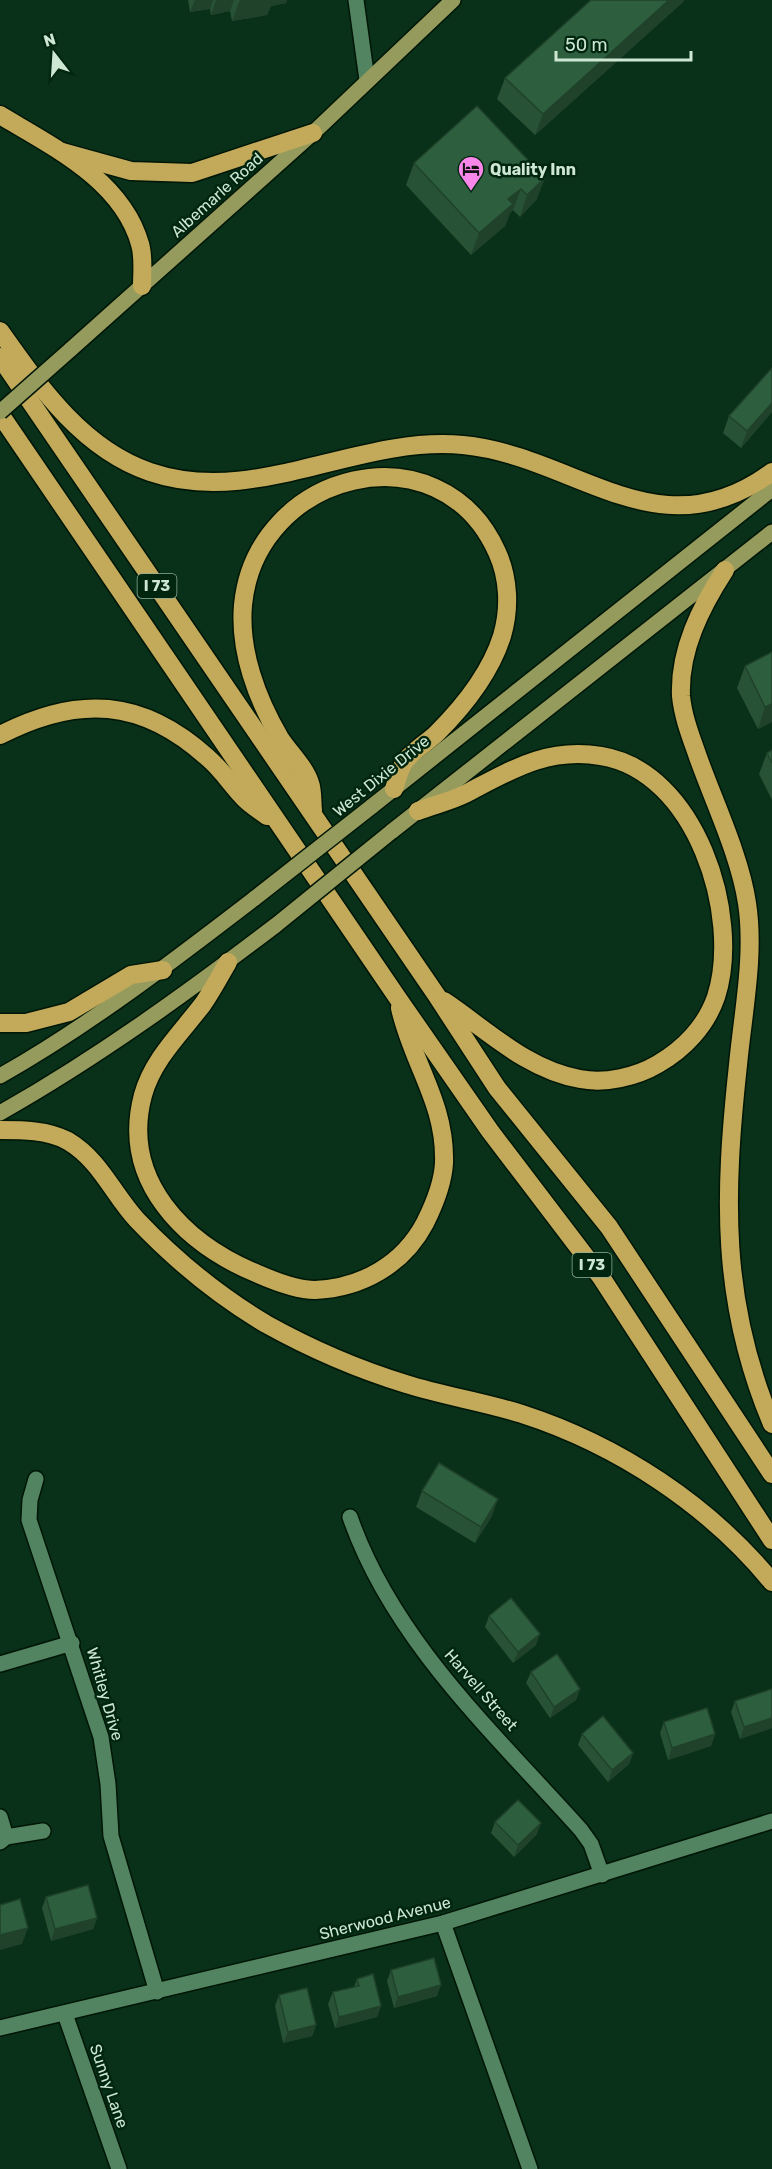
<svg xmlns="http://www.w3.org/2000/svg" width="772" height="2169" font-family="Rubik,sans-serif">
<rect width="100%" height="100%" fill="#093018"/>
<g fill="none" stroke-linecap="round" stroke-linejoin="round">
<!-- minor casing -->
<g stroke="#001606" stroke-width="18">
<g id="minor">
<path d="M356,0l11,80"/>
<path d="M36,1479l-6,21 -1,20 72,217 7,47 3,52 46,156"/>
<path d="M350,1517c43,124 146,218 231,313l10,14 11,31"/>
<path d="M0,1664l72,-21"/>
<path d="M0,1817l6,20"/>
<path d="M0,1842l6,-5 37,-6"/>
<path d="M443,1923l87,246"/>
<path d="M65,2014l54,155"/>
<path d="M0,2028l443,-105 329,-102"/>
</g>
</g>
<!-- major casing -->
<g stroke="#001606" stroke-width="18">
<g id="major">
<path d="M70,350l243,-217 140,-133"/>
<path d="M371,807l401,-318"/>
<path d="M391,832l381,-300"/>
<path d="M0,1076c90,-51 173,-115 255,-178"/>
<path d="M0,1113c97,-55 187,-120 276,-188"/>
</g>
</g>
<!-- highway casing -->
<g stroke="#001606" stroke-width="21">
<g id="highway">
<path d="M0,115c53,32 122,65 140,129 4,13 2,29 2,42"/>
<path d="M62,152l69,19 61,2 121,-40"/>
<path d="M0,331c39,55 82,118 150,141 105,36 206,-37 313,-27 114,11 195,111 309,27"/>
<path d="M0,357l437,639 60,92 112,139 163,247"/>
<path d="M0,414l399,586 91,131 111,146 171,263"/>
<path d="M725,570c-24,37 -46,80 -44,126 2,21 10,41 17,61 16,45 42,99 49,146 8,52 -4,109 -9,162 -14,129 -18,236 34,359"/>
<path d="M0,735c78,-40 142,-37 208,23 13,11 22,25 34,38 7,8 17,14 25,20"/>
<path d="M313,810c-1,-8 0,-19 -3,-27 -5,-16 -21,-31 -30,-45 -23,-39 -41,-87 -37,-133 13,-134 197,-180 254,-53 12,26 13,57 5,84 -12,38 -38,70 -65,97 -9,9 -23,17 -31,27 -6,7 -9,20 -12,29"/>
<path d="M418,811c16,-6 33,-10 47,-17 46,-24 82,-47 136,-38 95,15 141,160 115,241 -10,29 -32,52 -58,67 -22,13 -53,20 -78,15 -53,-9 -94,-50 -136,-78"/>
<path d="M228,962c-8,14 -16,29 -25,42 -22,29 -50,55 -60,91 -23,86 42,149 115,179 16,7 40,16 57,16 46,-2 88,-25 110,-67 9,-18 18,-39 19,-60 2,-60 -32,-100 -44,-155"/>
<path d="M0,1023h26l43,-11 62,-37 32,-5"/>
<path d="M0,1130c22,0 48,0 68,11 32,19 45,53 69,79 38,40 82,76 129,104 45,25 91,45 140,60 38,12 78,18 116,30 96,31 187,91 250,168"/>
</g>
</g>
<!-- minor -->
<use href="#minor" stroke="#528461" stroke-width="15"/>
<!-- major -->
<use href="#major" stroke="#959b5d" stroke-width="15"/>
<!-- highway -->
<use href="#highway" stroke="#c2aa5a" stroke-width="18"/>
<!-- major-bridge casing -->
<g stroke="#001606" stroke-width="18" stroke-linecap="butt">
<g id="major-bridge">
<path d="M0,412l70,-62"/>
<path d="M255,898l116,-91"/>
<path d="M276,925l115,-93"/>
</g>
</g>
<!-- major-bridge -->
<use href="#major-bridge" stroke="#959b5d" stroke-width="15"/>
</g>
<!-- wall -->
<g fill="#275235">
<path d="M188,0h99l-1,3 -15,3 -4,9 -35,6 -2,-10 -19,4 -1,-6 -20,3z"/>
<path d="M591,0h93l-1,2 -148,133 -38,-36 8,-21z"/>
<path d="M477,106l60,93 -17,18 -7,-7 -3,3 -5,13 -34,29 -65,-70 8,-22z"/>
<path d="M772,368v44l-31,36 -18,-15 6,-17z"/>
<path d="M772,652v70l-14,7 -21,-41 8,-22z"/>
<path d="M772,750v50l-13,-26 8,-21z"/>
<path d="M422,1491l70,25 -17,27 -59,-36z"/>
<path d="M489,1616l47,29 -23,18 -28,-36z"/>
<path d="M531,1672l49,17 -4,11 -26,18 -24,-35z"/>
<path d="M772,1689v39l-32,11 -9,-27 4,-11z"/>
<path d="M664,1722l51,12 -4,12 -43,14 -8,-27z"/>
<path d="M582,1734l51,19 -4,11 -21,18 -30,-37z"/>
<path d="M495,1822l42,12 -23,23 -23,-24z"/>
<path d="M46,1897l51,21 -4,11 -42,12 -9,-33z"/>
<path d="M391,1970l46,26 -43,12 -7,-27z"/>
<path d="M357,1979l24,27 -4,11 -42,11 -7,-24 5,-12 21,-5z"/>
<path d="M279,1995l37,30 -4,11 -29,7 -8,-37z"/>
</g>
<!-- shaded-wall -->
<g fill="#20422b">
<path d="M195,0h18l-3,9 -20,3z"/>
<path d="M216,0h18l-4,11 -19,4z"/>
<path d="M240,0h47l-1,3 -15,3 -4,9 -35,6z"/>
<path d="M669,0h15l-1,2 -148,133 8,-21z"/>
<path d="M545,178l-8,21 -17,18 7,-22z"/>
<path d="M521,189l-8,21 -3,3 -5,13 -34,29 8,-22 29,-34z"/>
<path d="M772,403v9l-31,36 6,-17z"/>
<path d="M772,704v18l-14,7 7,-22z"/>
<path d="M498,1499l-6,17 -17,27 6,-16z"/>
<path d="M540,1634l-4,11 -23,18 5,-11z"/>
<path d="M580,1689l-4,11 -26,18 4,-11z"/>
<path d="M772,1718v10l-32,11 4,-12z"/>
<path d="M715,1734l-4,12 -43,14 4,-12z"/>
<path d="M633,1753l-4,11 -21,18 4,-12z"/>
<path d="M541,1823l-4,11 -23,23 4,-12z"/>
<path d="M97,1918l-4,11 -42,12 4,-12z"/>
<path d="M28,1928l-6,16 -22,6v-15z"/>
<path d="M441,1985l-4,11 -43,12 4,-11z"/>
<path d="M381,2006l-4,11 -42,11 4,-11z"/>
<path d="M316,2025l-4,11 -29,7 5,-11z"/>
</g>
<!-- building -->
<g fill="#2d5f3e" stroke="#20422b" stroke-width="1.5">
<path d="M591,0h78l-126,114 -38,-36z"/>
<path d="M477,106l68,72 -18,17 -6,-6 -13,10 5,5 -34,29 -65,-70z"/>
<path d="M772,368v35l-25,28 -18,-15z"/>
<path d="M772,652v52l-7,3 -20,-41z"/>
<path d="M772,750v13l-5,-10z"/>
<path d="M439,1463l59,36 -17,28 -59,-36z"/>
<path d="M511,1598l29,36 -22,18 -29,-36z"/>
<path d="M557,1654l23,35 -26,18 -23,-35z"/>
<path d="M772,1689v29l-28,9 -9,-26z"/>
<path d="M707,1708l8,26 -43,14 -8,-26z"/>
<path d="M603,1716l30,37 -21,17 -30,-36z"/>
<path d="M518,1800l23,23 -23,22 -23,-23z"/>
<path d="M88,1885l9,33 -42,11 -9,-32z"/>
<path d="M20,1899l8,29 -28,7v-30z"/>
<path d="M434,1958l7,27 -43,12 -7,-27z"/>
<path d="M373,1974l8,32 -42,11 -6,-25 26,-6 -2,-7z"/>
<path d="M307,1988l9,37 -28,7 -9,-37z"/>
</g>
<!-- icons -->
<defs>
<g id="hotel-pin" transform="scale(1.35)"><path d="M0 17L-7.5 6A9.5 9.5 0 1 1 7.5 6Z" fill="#f987e9" stroke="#00260f"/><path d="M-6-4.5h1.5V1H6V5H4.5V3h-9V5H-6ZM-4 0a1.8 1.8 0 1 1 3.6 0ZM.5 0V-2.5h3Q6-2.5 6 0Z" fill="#111"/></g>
</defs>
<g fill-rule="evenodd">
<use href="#hotel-pin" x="471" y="169"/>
</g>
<g text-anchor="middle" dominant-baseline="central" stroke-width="5" stroke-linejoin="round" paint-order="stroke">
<!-- shield labels -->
<g fill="#00260f" stroke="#90ad98" stroke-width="1.5">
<rect x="137.5" y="574" width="39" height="24" rx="4.5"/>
<rect x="572.5" y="1253" width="39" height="24" rx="4.5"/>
</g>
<g font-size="15" font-weight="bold" fill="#cde7d3">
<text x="157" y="586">I 73</text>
<text x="592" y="1265">I 73</text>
</g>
<!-- poi labels -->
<g font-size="16" font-weight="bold" fill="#cde7d3" stroke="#00260f" text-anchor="start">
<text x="490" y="169">Quality Inn</text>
</g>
<!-- street labels -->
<g font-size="16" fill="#cde7d3" stroke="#00260f">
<text transform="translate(217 195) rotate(-42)">Albemarle Road</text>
<text transform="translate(381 776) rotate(-39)">West Dixie Drive</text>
<text transform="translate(481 1690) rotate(49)">Harvell Street</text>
<text transform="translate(105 1694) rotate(74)">Whitley Drive</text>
<text transform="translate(385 1918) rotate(-14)">Sherwood Avenue</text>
<text transform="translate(109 2086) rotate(71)">Sunny Lane</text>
</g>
</g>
<!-- north arrow -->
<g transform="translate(54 54) rotate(343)" stroke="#00260f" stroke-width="4.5" paint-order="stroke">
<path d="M0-4.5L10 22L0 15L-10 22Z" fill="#cde7d3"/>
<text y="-9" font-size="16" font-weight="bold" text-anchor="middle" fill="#cde7d3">N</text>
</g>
<!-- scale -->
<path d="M556 51v9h135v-9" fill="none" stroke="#cde7d3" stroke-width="3"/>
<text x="565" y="51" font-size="18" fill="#cde7d3" stroke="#00260f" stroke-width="4.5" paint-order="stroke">50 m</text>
</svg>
